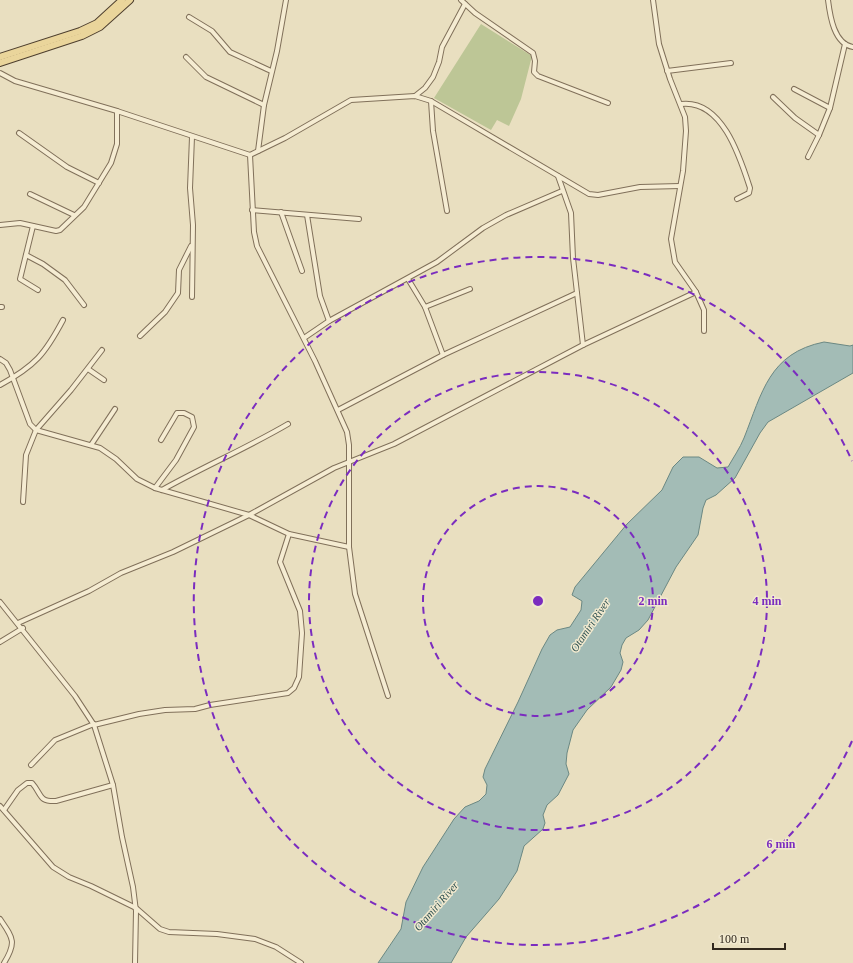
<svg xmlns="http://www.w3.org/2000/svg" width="853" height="963" font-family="Georgia,serif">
<rect width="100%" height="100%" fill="#e9dfc0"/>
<!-- green -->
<path fill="#bdc696" d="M481,24l51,32 -11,43 -12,27 -12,-6 -6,10 -57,-32z"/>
<!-- water -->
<path fill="#a3bcb6" stroke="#6b8883" d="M824,342l26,4 3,-1v28l-85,49 -8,11 -25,45 -19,17 -10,5 -3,8 -5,27 -22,32 -28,53 -9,10 -13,8 -4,7 -2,8 3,9 -2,8 -10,17 -24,23 -14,20 -6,23 -1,11 3,10 -11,21 -11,10 -4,10 2,8 -2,6 -19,17 -7,25 -18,28 -33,38 -15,26h-73l23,-34 5,-27 17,-35 31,-48 11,-12 14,-6 7,-7 1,-9 -4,-8 2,-8 33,-67 24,-53 8,-14 7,-5 13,-3 11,-17 1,-9 -10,-6 3,-8 52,-63 35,-34 11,-23 10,-10h16l18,11 11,-1c5,-9 12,-19 16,-29 18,-45 25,-85 80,-96z"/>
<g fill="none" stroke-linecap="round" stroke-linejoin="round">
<!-- minor casing -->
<g stroke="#80705a" stroke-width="6">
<g id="minor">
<path d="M461,0l14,13 58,40 2,8 -1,11 4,4 70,27"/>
<path d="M653,0l6,44 11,35 15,38 1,14 -3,40 -12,68 4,23 21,30 8,18v21"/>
<path d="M828,0c2,16 6,44 25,47"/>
<path d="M189,17l23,14 18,21 41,19"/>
<path d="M186,57l20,20 58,28"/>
<path d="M667,71l64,-8"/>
<path d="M0,73l15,8 102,30 133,44 35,-17 66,-38 64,-4 16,5 158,93 9,1 42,-8 40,-1"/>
<path d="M794,89l36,19"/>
<path d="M415,96l10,-8 8,-11 6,-15 3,-15 23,-43"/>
<path d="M773,97l22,21 24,17"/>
<path d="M431,101l2,30 14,80"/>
<path d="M681,104c41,-5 59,53 69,84l-1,5 -12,6"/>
<path d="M19,133l48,34 32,16"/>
<path d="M258,151l6,-46 13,-54 9,-51"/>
<path d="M250,155l4,77 3,14 58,115 32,71 2,13v102l6,47 33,102"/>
<path d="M808,157l11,-22 11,-27 15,-64"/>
<path d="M558,176l13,37 2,45 10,87"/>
<path d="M30,194l44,21"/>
<path d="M252,210l107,9"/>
<path d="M281,212l21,59"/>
<path d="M307,215l13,81 9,25"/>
<path d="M0,225l20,-2 36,8 4,-1 24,-23 27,-44 6,-19v-33"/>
<path d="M33,226l-13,53 18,11"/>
<path d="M26,255l17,9 22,16 19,25"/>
<path d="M408,279l17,28 18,48"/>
<path d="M192,297l1,-72 -3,-37 2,-51"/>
<path d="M0,307h2"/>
<path d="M425,307l45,-18"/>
<path d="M140,336l25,-24 13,-19 1,-23 12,-24"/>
<path d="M304,338l25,-17 108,-59 46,-34 23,-13 56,-24"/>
<path d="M0,359l6,4 4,7 20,54 6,6 64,18 16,11 21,20 18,9 94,27 40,19 60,13"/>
<path d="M88,369l16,11"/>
<path d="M0,385c35,-19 45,-31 63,-65"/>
<path d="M338,410l105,-55 134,-62"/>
<path d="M91,445l24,-36"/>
<path d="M155,488l21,-28 18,-33 -2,-10 -8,-4h-7l-16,27"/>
<path d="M162,490c41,-23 85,-42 126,-66"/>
<path d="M23,502l3,-47 10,-25 35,-40 31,-40"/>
<path d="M0,602l75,94 19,29 19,60 9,52 11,50 3,24 -1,52"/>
<path d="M18,623l71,-32 32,-18 52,-21 76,-37 85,-47 60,-24 189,-99 113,-53"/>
<path d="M0,642l23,-14"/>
<path d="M94,725l45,-11 26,-4 30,-1 15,-4 78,-12 6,-5 5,-11 3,-44 -2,-22 -20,-49 9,-28"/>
<path d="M31,765l24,-25 39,-16"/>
<path d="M0,806l53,61 16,10 22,9 45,22 24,21 9,3 48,2 38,5 21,8 25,16"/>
<path d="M4,810l14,-20 9,-7h5c10,11 6,19 24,18l57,-16"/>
<path d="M0,919c13,19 17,23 4,44"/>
</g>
</g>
<!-- primary casing -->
<g stroke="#4e3f2e" stroke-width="8">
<g id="primary">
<path d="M0,57l80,-26 17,-8 25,-23"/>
<path d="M0,63l82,-27 18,-9 30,-27"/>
</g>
</g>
<!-- minor -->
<use href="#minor" stroke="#f5ecd2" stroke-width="4"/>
<!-- primary -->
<use href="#primary" stroke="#ead59b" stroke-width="6"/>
</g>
<!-- distance rings -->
<g fill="none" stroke="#7b2cbf" stroke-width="2" stroke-dasharray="7 5">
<circle cx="538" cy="601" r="115"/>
<circle cx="538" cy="601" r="229"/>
<path d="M852 741A344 344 0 1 1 852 461"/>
</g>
<g text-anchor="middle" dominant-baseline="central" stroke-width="3" stroke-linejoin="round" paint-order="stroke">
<!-- water labels -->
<g font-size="11" font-style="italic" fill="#2d5050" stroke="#f1e9cf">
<text transform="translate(590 625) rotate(-56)">Otamiri River</text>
<text transform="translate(436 906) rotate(-49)">Otamiri River</text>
</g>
</g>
<circle cx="538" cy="601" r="6" fill="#7b2cbf" stroke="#f1e9cf" stroke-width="2"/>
<g font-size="12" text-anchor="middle" font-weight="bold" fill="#7b2cbf" stroke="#f1e9cf" stroke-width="3" stroke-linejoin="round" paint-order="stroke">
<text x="653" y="605">2 min</text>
<text x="767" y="605">4 min</text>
<text x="781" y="848">6 min</text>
</g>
<!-- scale -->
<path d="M713 943v6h72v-6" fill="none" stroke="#31281d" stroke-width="2"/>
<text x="719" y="943" font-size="12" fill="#31281d" stroke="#f1e9cf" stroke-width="3" paint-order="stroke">100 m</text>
</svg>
